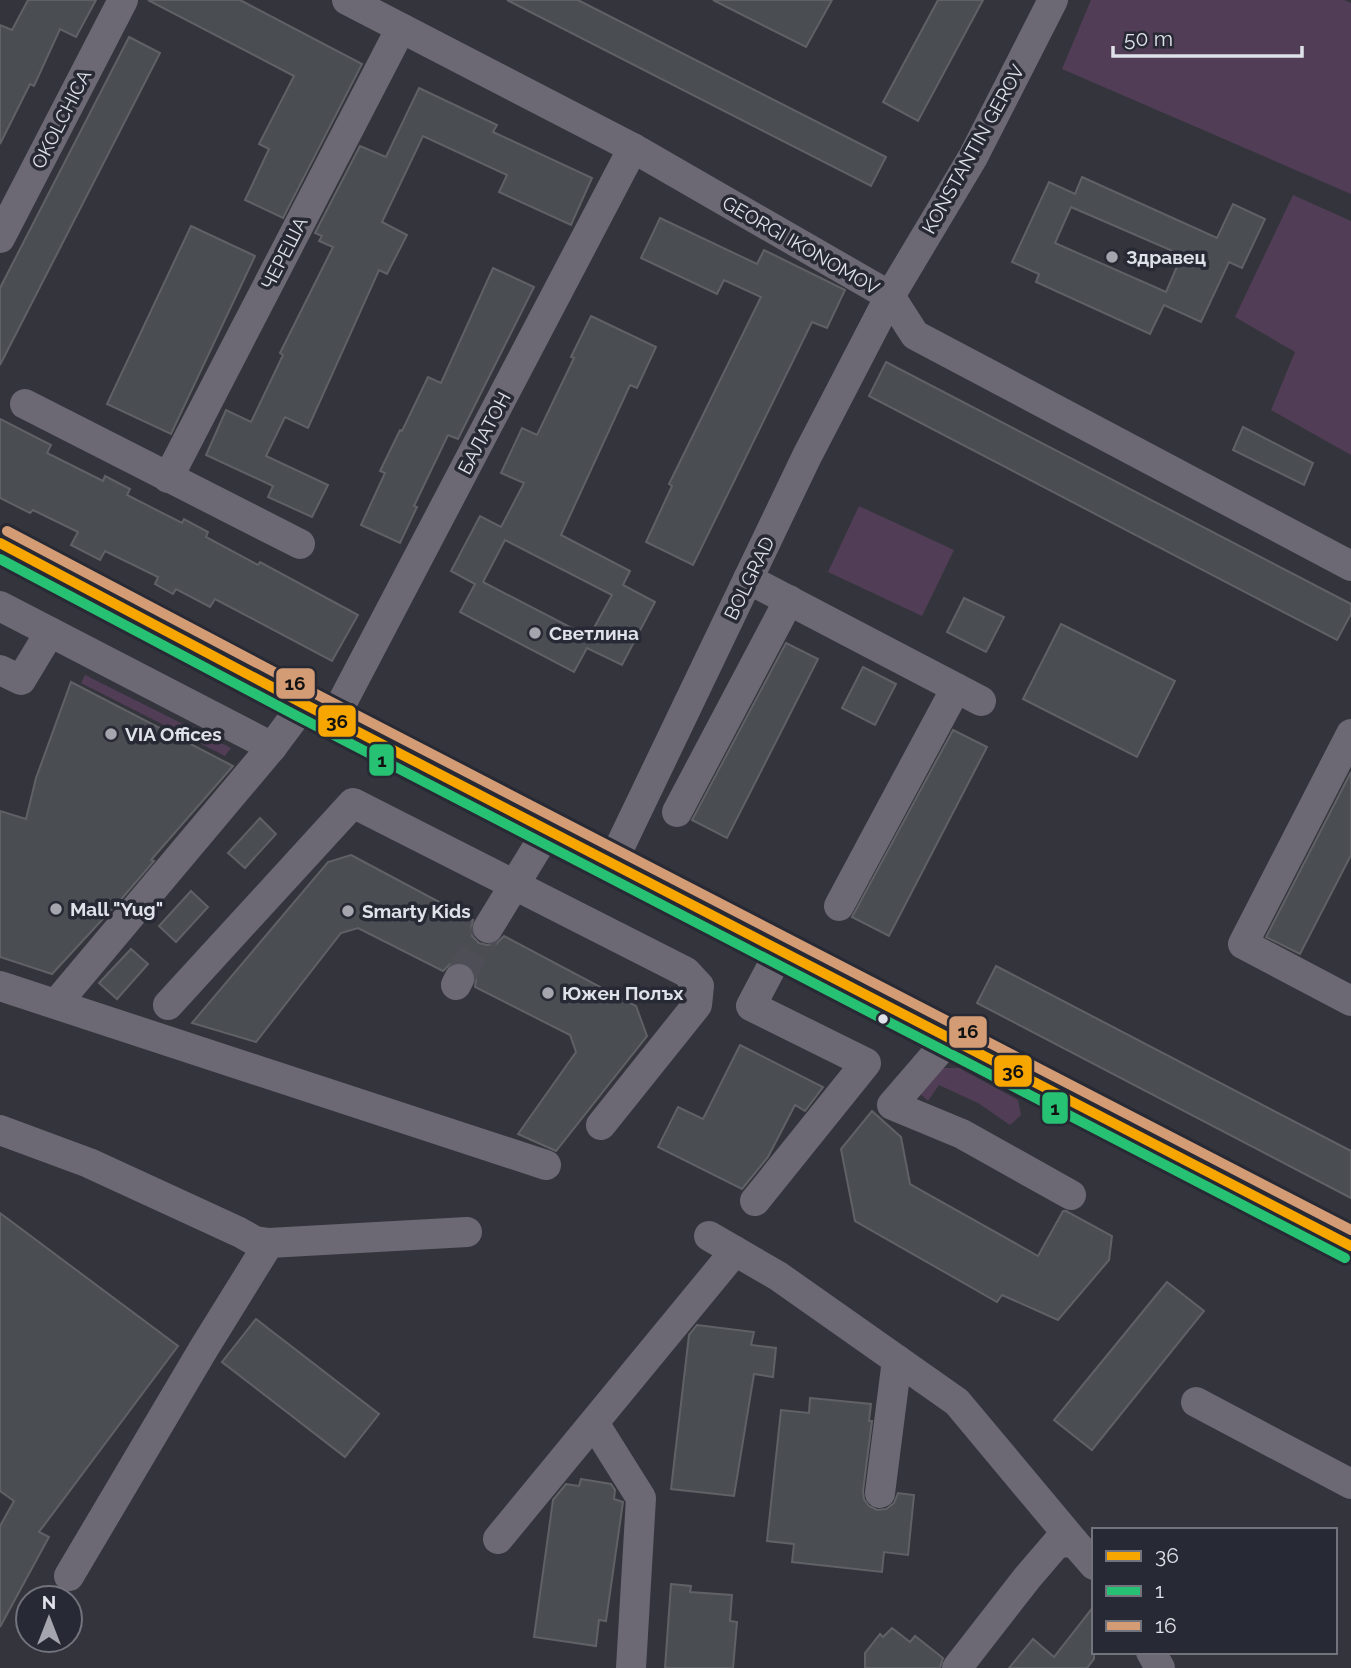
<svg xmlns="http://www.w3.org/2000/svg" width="1351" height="1668" font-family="Raleway,sans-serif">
<rect width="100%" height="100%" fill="#34353c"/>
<!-- green -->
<g fill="#513d56">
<path d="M1091,0h253l7,3v191l-289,-125z"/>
<path d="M1293,195l58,26v234l-80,-45 24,-58 -60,-35z"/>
<path d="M859,506l95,44 -32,66 -94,-44z"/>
<path d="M85,675l146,73 -6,8 -144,-73z"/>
<path d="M941,1068h18l59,32 3,15 -11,10 -32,-22 -39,-18 -11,16 -10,-9z"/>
</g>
<!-- building -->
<g fill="#4a4d52" stroke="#5f6166" stroke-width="2" fill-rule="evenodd">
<path d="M28,0h68l-20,37 -16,-8 -26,57 -4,-2 -30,60v-119l12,5z"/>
<path d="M148,0h92l122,64 -79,154 -38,-18 24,-51 -10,-5 35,-68z"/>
<path d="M507,0h71l308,157 -15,29z"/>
<path d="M713,0h119l-26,47z"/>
<path d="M938,0h45l-65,121 -35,-19z"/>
<path d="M129,37l31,16 -160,312v-77z"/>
<path d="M419,88l78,37 -4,7 99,46 -21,47 -72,-33 8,-17 -84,-39 -41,86 25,13 -20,39 -8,-4 -71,158 -23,-11 -19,39 62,29 -16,32 -44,-20 5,-11 -67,-31 20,-45 25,12 32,-67 -3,-2 53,-106 -14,-6 3,-5 -7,-3 45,-87 26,11z"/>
<path d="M1082,177l135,61 16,-34 32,15 -23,49 -13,-6 -28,60 -37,-17 -14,29 -114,-52 3,-8 -27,-12 37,-80 26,12zM1071,207l111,48 -16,37 -111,-49z"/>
<path d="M660,218l97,46 7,-14 81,40 -18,38 -15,-6 -119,243 -47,-23 26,-56 -3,-2 92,-187 -37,-17 -7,14 -76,-36z"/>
<path d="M191,226l64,30 -84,178 -64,-30z"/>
<path d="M493,268l41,19 -76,152 -10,-4 -34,71 3,1 -17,36 -39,-18 24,-52 -5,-2 20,-41 2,1 26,-54 13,6z"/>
<path d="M591,316l65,31 -19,41 -7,-3 -69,150 69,36 -7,14 32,17 -33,63 -35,-17 -13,24 -114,-60 15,-28 -24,-13 29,-55 21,11 23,-44 -23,-10 21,-45 15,7 37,-77 -3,-1zM505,540l107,55 -23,42 -106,-55z"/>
<path d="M886,362l465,242v10l-14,26 -468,-244z"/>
<path d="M0,419l51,26 -4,8 56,28 2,-5 25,13 -3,6 55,28 2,-4 24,13 -2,5 52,28 2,-3 98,53 -26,46 -117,-62 -5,8 -34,-18 -3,5 -18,-10 3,-7 -53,-26 -5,9 -29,-15 7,-13 -45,-22 -3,3 -30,-15z"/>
<path d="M1243,427l70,36 -9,22 -71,-35z"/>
<path d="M964,598l40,19 -18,35 -39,-20z"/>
<path d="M1061,624l114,57 -38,76 -114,-58z"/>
<path d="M786,643l32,16 -91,179 -35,-18z"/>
<path d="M863,667l33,17 -21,41 -33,-17z"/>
<path d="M71,682l162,84 -82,94 3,1 -30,35 -72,78 -52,-17v-146l26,8 10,-41z"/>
<path d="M953,730l34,17 -98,189 -37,-19z"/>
<path d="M1351,772v83l-51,99 -34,-17z"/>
<path d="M260,818l16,16 -31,34 -17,-15z"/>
<path d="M351,855l122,65 -2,8 1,8 7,7 8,2 9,-1 8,-8 132,70 11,30 -91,115 -38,-17 58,-82 -6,-17 -95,-48 1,-8 -2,-9 -8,-7 -7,-1 -9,2 -7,7 -85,-43 -17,5 -85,109 -64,-19 136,-161z"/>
<path d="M191,891l17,16 -32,35 -17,-16z"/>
<path d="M131,949l17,15 -31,35 -18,-16z"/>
<path d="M996,966l355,185v47l-374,-195z"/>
<path d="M740,1045l83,42 -18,24 -10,-6 -27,52 -26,32 -84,-42 20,-40 25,12z"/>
<path d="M872,1111l29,26 9,47 128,72 25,-45h3l46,25 -3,24 -51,60 -56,-25 -5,7 -142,-81 -14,-72z"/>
<path d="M0,1213l178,133 -139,186 10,5 -49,90v-101l14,-25 -14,-10z"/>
<path d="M1167,1282l37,29 -112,139 -38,-30z"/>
<path d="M256,1319l123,95 -34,43 -123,-95z"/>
<path d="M697,1325l57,7 -3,13 25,3 -3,29 -19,-3 -20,122 -63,-7 18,-154z"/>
<path d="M810,1398l61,6 -2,17h3l-9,70 1,8 5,7 8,4 9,-1 8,-6 4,-10 16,2 -6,60 -24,-3 -2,20 -90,-10 2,-18 -27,-3 14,-131 28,3z"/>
<path d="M581,1479l30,5 4,6 -1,9 9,3 -17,119 -7,-1 -3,26 -62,-9 19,-137 13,-16 13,2z"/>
<path d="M671,1584l20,2 -1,6 42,3 -2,26 7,1 -4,46h-68z"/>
<path d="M1094,1606v53l-7,9h-78l24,-29 21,18z"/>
<path d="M892,1628l18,14 5,-6 28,22 -3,10h-75v-15l15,-19 3,3z"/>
</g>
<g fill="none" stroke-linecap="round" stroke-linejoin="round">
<!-- minor-tunnel -->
<path stroke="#4e4f56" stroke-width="30" stroke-dasharray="30 15" stroke-linecap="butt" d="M459,979l29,-51"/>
<!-- minor -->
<g stroke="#6c6974" stroke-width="30">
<path d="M347,0l286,148 257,148 25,39 436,231"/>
<path d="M0,238l123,-238"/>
<path d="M25,404l275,140"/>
<path d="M168,478l233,-450"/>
<path d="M0,543l304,161 30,14 1017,528"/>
<path d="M748,579l233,122"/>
<path d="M0,606l272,141 32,-43"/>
<path d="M0,670l21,10 29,-48"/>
<path d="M334,718l299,-570"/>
<path d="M1351,734l-108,210 108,57"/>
<path d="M677,812l112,-212"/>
<path d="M612,863l195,-407 83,-160 83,-139 80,-157"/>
<path d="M839,906l117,-218"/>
<path d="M488,928l60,-98"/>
<path d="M456,985l3,-6"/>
<path d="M0,986l546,179"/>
<path d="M56,1004l216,-257"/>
<path d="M168,1005l185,-202 333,169 13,14 -2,19 -96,120"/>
<path d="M949,1039l-57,66 70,29 109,61"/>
<path d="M0,1130l89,33 150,69 16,9 14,2 198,-11"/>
<path d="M755,1201l111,-138 -115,-57 29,-55"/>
<path d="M709,1236l69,40 179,126 117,140"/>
<path d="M1196,1402l155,82"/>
<path d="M594,1423l47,75 -10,170"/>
<path d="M880,1493l17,-133"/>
<path d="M498,1539l237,-288"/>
<path d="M69,1576l135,-228 65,-105"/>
<path d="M1151,1652l9,16"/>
<path d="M957,1668l70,-90 30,-35 17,-1 20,23"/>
</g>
<!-- bus-1 casing -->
<g stroke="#272934" stroke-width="16">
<path id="bus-1" d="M0,543l304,161 1047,542"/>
</g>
<!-- bus-2 casing -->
<g stroke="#272934" stroke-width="16">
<path id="bus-2" d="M0,559l297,157 1048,542"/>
</g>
<!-- bus-3 casing -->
<g stroke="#272934" stroke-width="16">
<path id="bus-3" d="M7,531l303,160 1041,539"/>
</g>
<!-- bus-1 -->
<use href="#bus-1" stroke="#f7a600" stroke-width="10"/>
<!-- bus-2 -->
<use href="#bus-2" stroke="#26c172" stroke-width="10"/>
<!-- bus-3 -->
<use href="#bus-3" stroke="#d39c74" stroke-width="10"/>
</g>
<!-- markers -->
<g fill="#a4a5ad" stroke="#272934" stroke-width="2.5">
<circle cx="1112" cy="257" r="7"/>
<circle cx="535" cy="633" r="7"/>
<circle cx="111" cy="734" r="7"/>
<circle cx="56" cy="909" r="7"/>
<circle cx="348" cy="911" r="7"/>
<circle cx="548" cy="993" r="7"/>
</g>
<circle fill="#e0e2ea" stroke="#272934" stroke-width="2.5" cx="883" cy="1019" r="6"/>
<g text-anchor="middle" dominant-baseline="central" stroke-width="7" stroke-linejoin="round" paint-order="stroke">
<!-- street labels -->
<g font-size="19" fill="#e0e2ea" stroke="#272934">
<text transform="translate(61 119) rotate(-63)">OKOLCHICA</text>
<text transform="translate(973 149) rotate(-61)">KONSTANTIN GEROV</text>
<text transform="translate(801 245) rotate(30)">GEORGI IKONOMOV</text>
<text transform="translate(284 253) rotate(-63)">ЧЕРЕША</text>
<text transform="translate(484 433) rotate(-62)">БАЛАТОН</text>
<text transform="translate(749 578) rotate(-64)">BOLGRAD</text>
</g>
<!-- poi labels -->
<g font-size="19" font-weight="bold" fill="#e0e2ea" stroke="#272934" text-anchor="start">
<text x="1126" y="257">Здравец</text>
<text x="549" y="633">Светлина</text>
<text x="125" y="734">VIA Offices</text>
<text x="70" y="909">Mall "Yug"</text>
<text x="362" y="911">Smarty Kids</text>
<text x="562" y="993">Южен Полъх</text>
</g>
</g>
<g stroke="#272934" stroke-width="2.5">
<rect x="275" y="667" width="41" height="33" rx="7" fill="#d39c74"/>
<rect x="317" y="704" width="40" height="34" rx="7" fill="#f7a600"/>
<rect x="368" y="743" width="27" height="34" rx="7" fill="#26c172"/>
<rect x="948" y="1015" width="40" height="34" rx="7" fill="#d39c74"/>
<rect x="993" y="1054" width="40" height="34" rx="7" fill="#f7a600"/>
<rect x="1041" y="1091" width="28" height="34" rx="7" fill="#26c172"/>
</g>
<g font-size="19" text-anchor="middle" font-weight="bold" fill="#111">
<text x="295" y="690">16</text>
<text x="337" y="728">36</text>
<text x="382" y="767">1</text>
<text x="968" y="1038">16</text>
<text x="1013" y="1078">36</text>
<text x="1055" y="1115">1</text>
</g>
<!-- legend -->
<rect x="1092" y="1528" width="245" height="126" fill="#272934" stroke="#71737d" stroke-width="2"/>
<rect x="1106" y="1551" width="35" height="10" fill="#f7a600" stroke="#71737d" stroke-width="2"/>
<text x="1155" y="1563" font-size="21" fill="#e0e2ea">36</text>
<rect x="1106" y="1586" width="35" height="10" fill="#26c172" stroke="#71737d" stroke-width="2"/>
<text x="1155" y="1598" font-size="21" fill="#e0e2ea">1</text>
<rect x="1106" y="1621" width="35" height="10" fill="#d39c74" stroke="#71737d" stroke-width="2"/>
<text x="1155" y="1633" font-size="21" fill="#e0e2ea">16</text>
<!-- north arrow -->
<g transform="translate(49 1619)"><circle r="33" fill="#272934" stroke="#71737d" stroke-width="2"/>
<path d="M0-5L12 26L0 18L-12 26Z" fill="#a4a5ad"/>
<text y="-10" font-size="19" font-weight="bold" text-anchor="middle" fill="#e0e2ea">N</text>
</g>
<!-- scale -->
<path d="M1113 46v10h189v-10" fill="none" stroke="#e0e2ea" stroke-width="3.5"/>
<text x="1124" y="46" font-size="21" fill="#e0e2ea" stroke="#272934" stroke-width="5" paint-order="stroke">50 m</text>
</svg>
